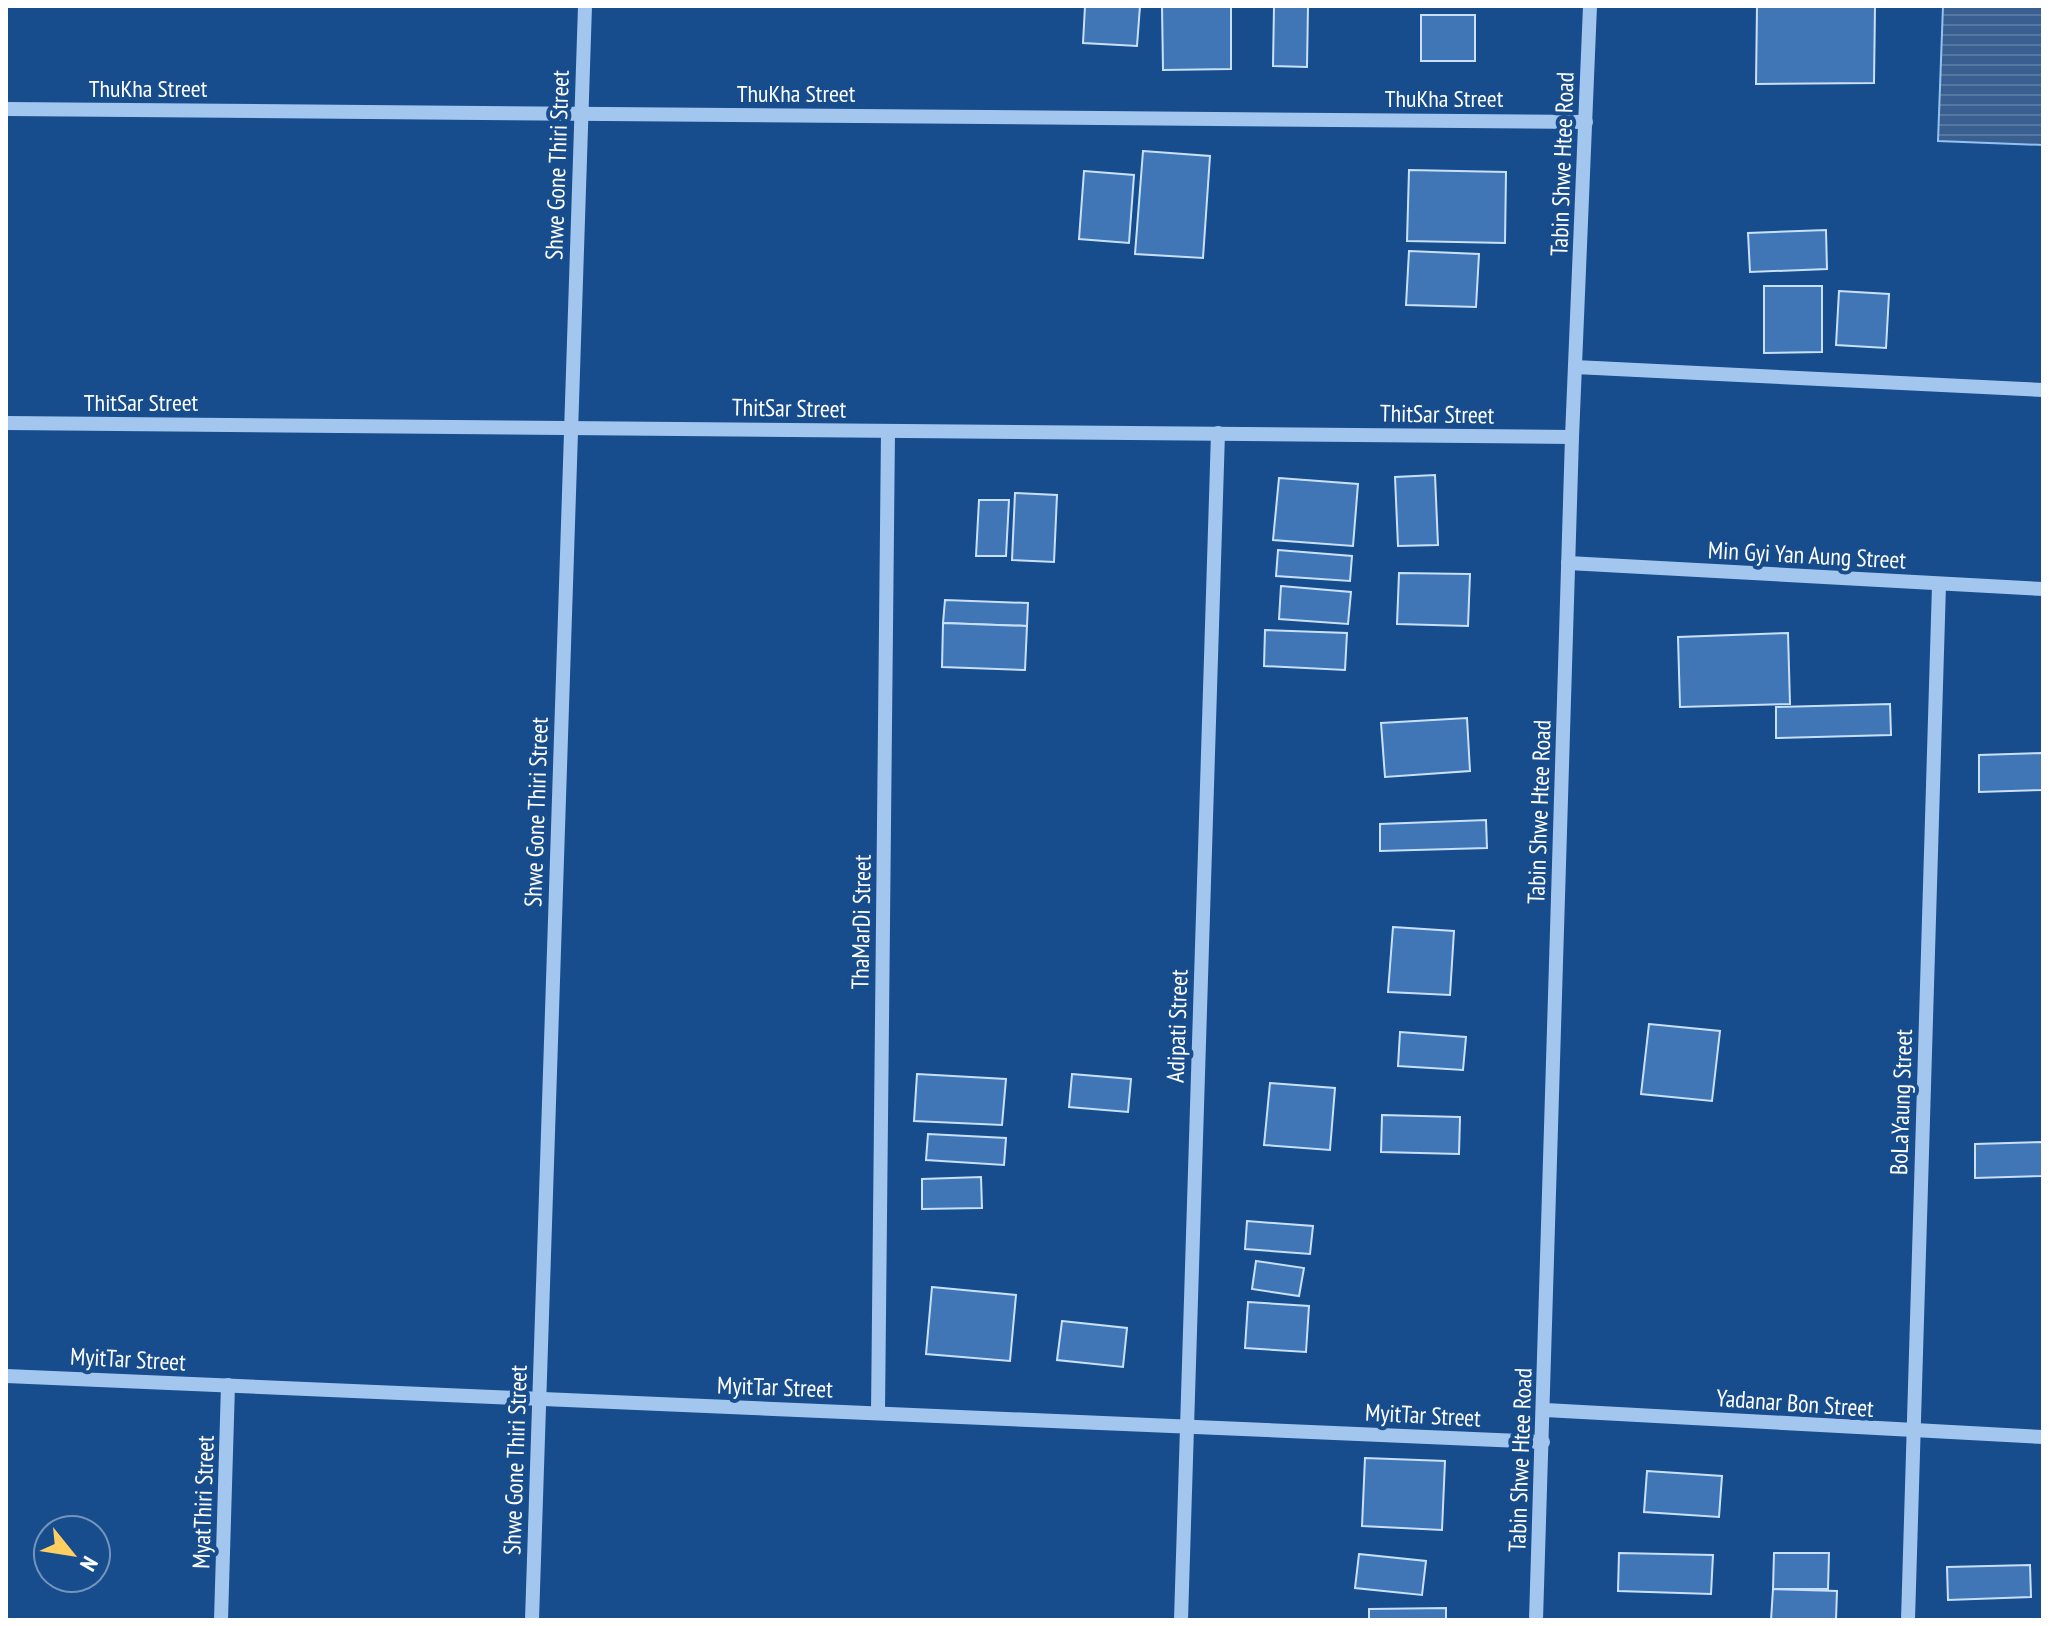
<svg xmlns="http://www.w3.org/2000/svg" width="2049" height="1626" font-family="'PT Sans Narrow',sans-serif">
<defs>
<pattern id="water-rules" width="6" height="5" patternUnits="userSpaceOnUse" patternTransform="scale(2)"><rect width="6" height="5" fill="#385f8f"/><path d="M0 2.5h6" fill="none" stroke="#5677a0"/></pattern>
</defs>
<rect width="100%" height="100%" fill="#174c8d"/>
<!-- water -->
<path fill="url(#water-rules)" stroke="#95c1f2" stroke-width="2" d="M1943,6h100v139l-105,-4z"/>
<!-- building -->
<g fill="#4076b6" stroke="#c9e0fb" stroke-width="2">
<path d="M1085,6h55l-3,40 -54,-3z"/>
<path d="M1162,6h69v63l-68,1z"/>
<path d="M1274,6h34l-1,61 -34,-1z"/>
<path d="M1757,6h118l-1,77 -118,1z"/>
<rect x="1421" y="15" width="54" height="46"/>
<path d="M1143,151l67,5 -7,102 -68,-4z"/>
<path d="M1409,170l97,2 -1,71 -98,-2z"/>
<path d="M1084,171l50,4 -5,68 -50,-4z"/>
<path d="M1826,230l1,39 -77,3 -2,-39z"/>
<path d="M1409,251l70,3 -3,53 -70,-2z"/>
<path d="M1764,286h58v66l-58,1z"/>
<path d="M1839,291l50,3 -3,54 -50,-3z"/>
<path d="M1435,475l3,70 -40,1 -3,-69z"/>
<path d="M1279,478l79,6 -5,62 -80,-6z"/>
<path d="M1015,493l42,2 -3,67 -42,-2z"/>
<path d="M979,500h30l-3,56h-30z"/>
<path d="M1278,550l74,6 -2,25 -74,-5z"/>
<path d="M1399,573l71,1 -2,52 -71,-2z"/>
<path d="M1281,586l70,6 -3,32 -69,-5z"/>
<path d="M945,600l83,3 -1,23 -84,-3z"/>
<path d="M943,623l84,3 -2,44 -83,-3z"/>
<path d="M1265,630l82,3 -2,37 -81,-4z"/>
<path d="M1788,633l2,71 -110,3 -2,-70z"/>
<path d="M1890,704l1,31 -115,3v-31z"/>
<path d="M1467,718l3,53 -85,6 -4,-54z"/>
<path d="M2043,753v37l-64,2v-37z"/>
<path d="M1486,820l1,28 -107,3v-27z"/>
<path d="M1393,927l61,4 -4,64 -62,-3z"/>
<path d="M1649,1024l71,7 -8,70 -71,-7z"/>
<path d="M1400,1032l66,5 -3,33 -65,-4z"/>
<path d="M917,1074l89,5 -4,46 -88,-4z"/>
<path d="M1072,1074l59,5 -3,33 -59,-5z"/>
<path d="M1270,1083l65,5 -5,62 -66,-5z"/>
<path d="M1382,1115l78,2 -1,37 -78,-2z"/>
<path d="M928,1134l78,4 -2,27 -78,-5z"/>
<path d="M2043,1142v34l-68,2v-34z"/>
<path d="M981,1177l1,31 -60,1v-30z"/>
<path d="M1247,1221l66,5 -3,28 -65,-5z"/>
<path d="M1256,1261l48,7 -5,28 -47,-7z"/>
<path d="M932,1287l84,8 -6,66 -84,-7z"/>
<path d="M1248,1302l61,4 -3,46 -61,-4z"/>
<path d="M1062,1321l65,7 -4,39 -66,-7z"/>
<path d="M1365,1458l80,3 -3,69 -80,-4z"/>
<path d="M1647,1471l75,5 -3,41 -75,-5z"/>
<path d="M1619,1553l94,2 -2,39 -93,-3z"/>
<path d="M1774,1553h55l-1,36h-55z"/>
<path d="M1359,1554l67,7 -4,34 -67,-7z"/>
<path d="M2030,1565l1,32 -83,3 -1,-33z"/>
<path d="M1773,1589l64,2 -1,29h-65z"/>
<path d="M1446,1608v12h-77v-11z"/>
</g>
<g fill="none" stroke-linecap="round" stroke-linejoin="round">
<!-- minor -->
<g stroke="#a3c6ef" stroke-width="14">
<path d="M6,109l1580,13"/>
<path d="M1575,367l468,23"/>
<path d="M6,423l1566,14"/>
<path d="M1568,563l475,26"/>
<path d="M6,1376l1537,66"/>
<path d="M1545,1410l498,27"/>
<path d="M878,1413l10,-982"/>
<path d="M221,1620l7,-235"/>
<path d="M532,1620l53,-1614"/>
<path d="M1181,1620l37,-1187"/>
<path d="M1536,1620l36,-1183 18,-431"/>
<path d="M1908,1620l31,-1035"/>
</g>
</g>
<g text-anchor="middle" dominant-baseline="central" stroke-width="8" stroke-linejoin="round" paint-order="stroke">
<!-- street labels -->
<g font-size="24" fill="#fff" stroke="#174c8d">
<text x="148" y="88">ThuKha Street</text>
<text x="796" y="93">ThuKha Street</text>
<text x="1444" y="98">ThuKha Street</text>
<text transform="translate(1562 164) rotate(-88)">Tabin Shwe Htee Road</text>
<text transform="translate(557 165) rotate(-88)">Shwe Gone Thiri Street</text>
<text x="141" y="402">ThitSar Street</text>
<text transform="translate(789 408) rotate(1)">ThitSar Street</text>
<text transform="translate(1437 414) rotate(1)">ThitSar Street</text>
<text transform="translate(1807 555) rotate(3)">Min Gyi Yan Aung Street</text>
<text transform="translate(536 812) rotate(-88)">Shwe Gone Thiri Street</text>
<text transform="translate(1539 812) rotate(-88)">Tabin Shwe Htee Road</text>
<text transform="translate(861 922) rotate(-89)">ThaMarDi Street</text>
<text transform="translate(1177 1026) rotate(-88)">Adipati Street</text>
<text transform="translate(1901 1102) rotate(-88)">BoLaYaung Street</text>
<text transform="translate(128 1359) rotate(3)">MyitTar Street</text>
<text transform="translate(775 1387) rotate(2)">MyitTar Street</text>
<text transform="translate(1795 1403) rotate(4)">Yadanar Bon Street</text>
<text transform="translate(1423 1415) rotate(3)">MyitTar Street</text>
<text transform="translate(515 1460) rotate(-88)">Shwe Gone Thiri Street</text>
<text transform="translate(1520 1460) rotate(-88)">Tabin Shwe Htee Road</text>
<text transform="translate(203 1502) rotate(-88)">MyatThiri Street</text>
</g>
</g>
<!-- border -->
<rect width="2049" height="1626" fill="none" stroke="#ffffff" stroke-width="16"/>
<!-- north arrow -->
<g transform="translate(72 1554) rotate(120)"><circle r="38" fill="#174c8d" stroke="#7494bb" stroke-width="2"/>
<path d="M0-6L14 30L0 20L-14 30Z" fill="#ffd061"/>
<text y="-12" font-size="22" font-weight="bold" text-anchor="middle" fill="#ffffff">N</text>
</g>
</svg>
